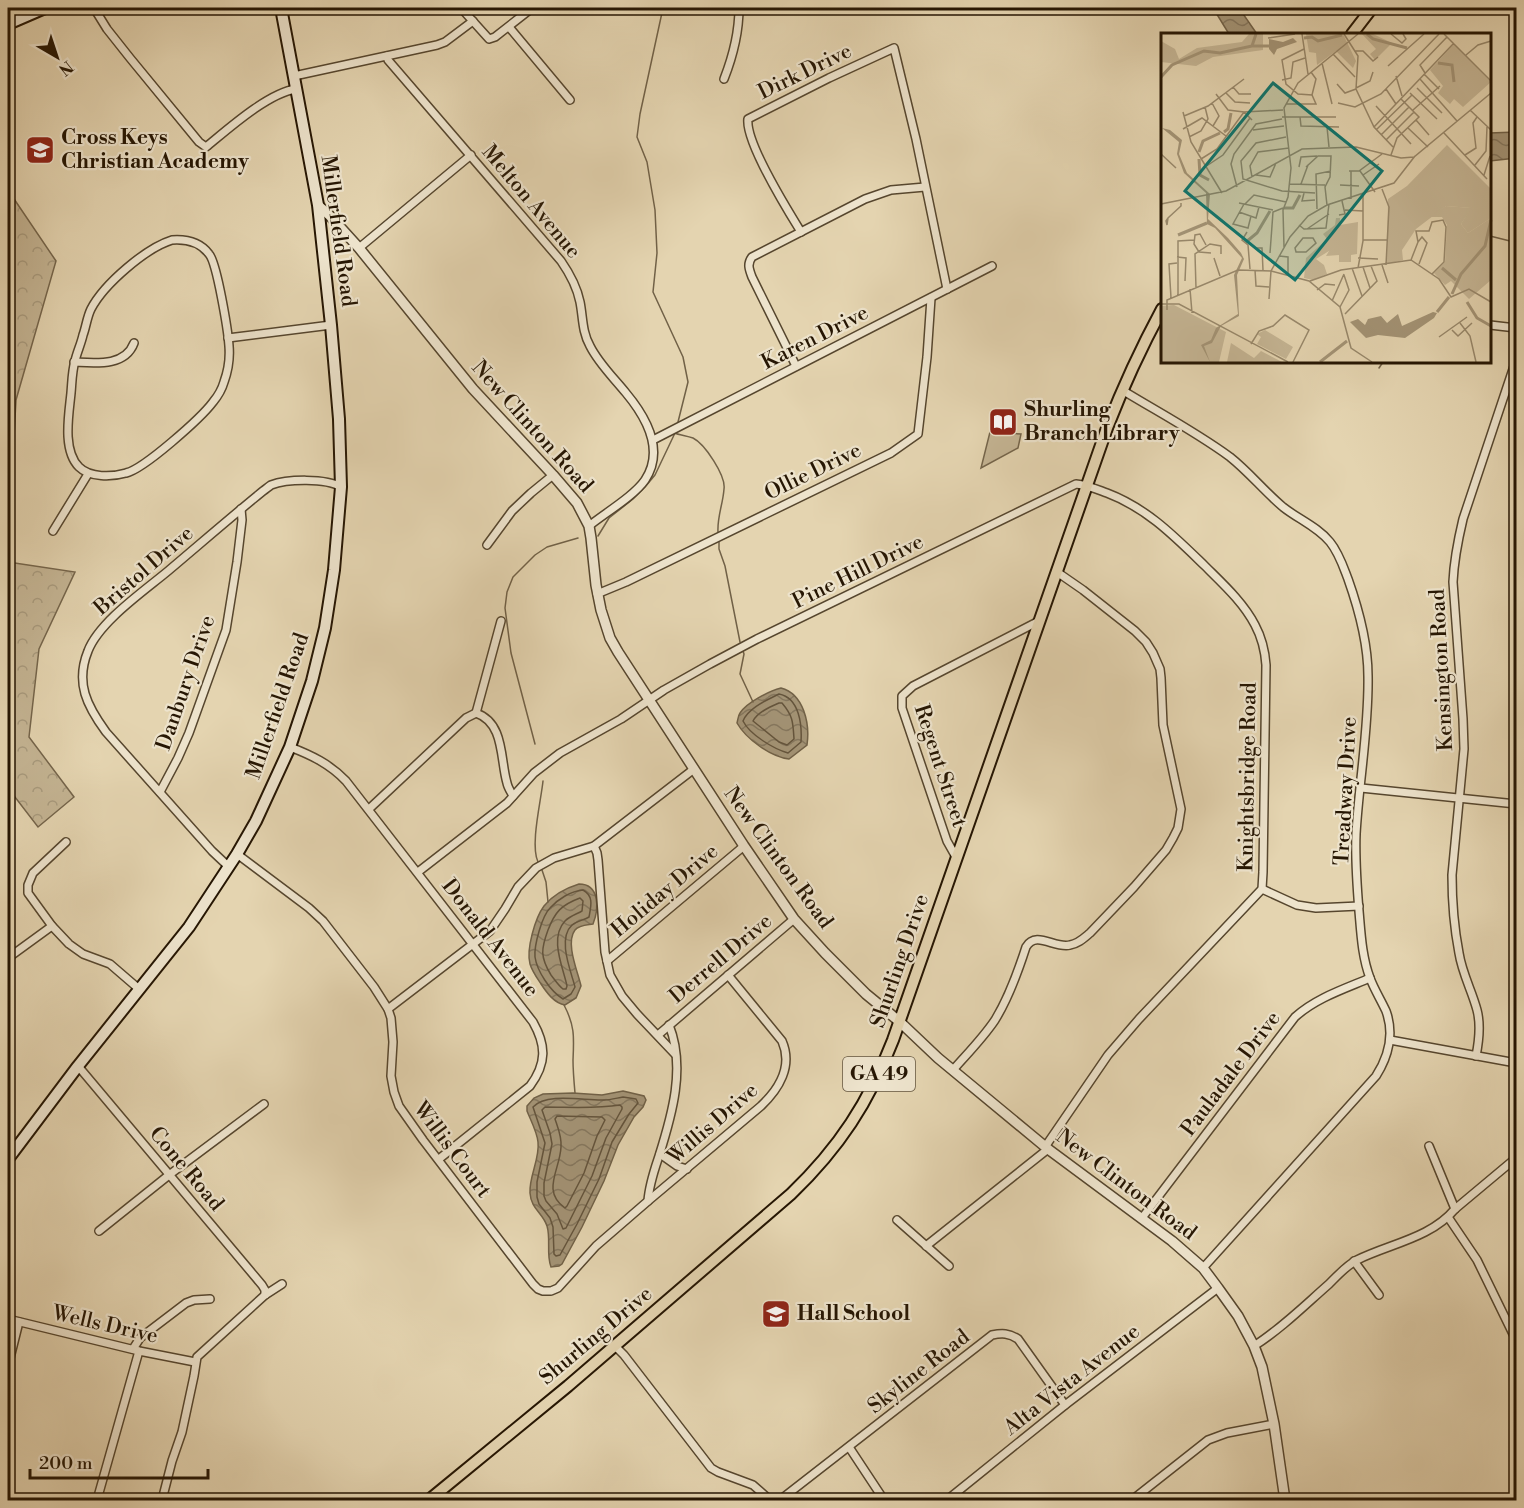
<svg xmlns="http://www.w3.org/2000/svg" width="1524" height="1508" font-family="'Libre Bodoni',serif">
<defs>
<pattern id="forest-crowns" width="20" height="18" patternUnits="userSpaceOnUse" patternTransform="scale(1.5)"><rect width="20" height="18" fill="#c4b493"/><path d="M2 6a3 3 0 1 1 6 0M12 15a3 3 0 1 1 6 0" fill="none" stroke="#a89a7d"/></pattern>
<pattern id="water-waves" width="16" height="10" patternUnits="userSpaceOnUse" patternTransform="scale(1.5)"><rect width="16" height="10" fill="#a39375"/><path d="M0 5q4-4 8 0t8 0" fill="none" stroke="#85775e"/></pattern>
</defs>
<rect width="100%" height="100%" fill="#e4d4b0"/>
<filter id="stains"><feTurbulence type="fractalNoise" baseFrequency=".00333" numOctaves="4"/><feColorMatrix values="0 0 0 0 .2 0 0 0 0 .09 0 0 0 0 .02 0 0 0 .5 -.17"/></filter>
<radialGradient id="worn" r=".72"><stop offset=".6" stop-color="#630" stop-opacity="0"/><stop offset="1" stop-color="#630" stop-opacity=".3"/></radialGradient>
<!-- green -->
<path fill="#c4b493" stroke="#75654b" stroke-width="1.5" d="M990,432l31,2 -3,14 -37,20z"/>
<!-- forest -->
<g fill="url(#forest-crowns)" stroke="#75654b" stroke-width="1.5">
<path d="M8,190l48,71 -40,139 -8,144z"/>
<path d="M8,562l67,10 -36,77 -10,88 45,60 -36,30 -30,-39z"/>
</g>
<!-- water -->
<g fill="url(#water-waves)" stroke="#716147" stroke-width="1.5">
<path d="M1213,8h26l18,26h-28z"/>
<path d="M1516,132v26l-26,3v-28z"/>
<path d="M781,688c23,6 29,36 26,57l-18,14c-18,-2 -43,-20 -52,-36 1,-4 1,-7 3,-10 6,-10 29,-22 41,-25z"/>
<path d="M579,884c21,0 20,25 14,40 -5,1 -14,1 -18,6 -10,13 3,42 6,56l-5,12 -11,7c-11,-2 -18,-12 -24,-21 -4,-6 -9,-13 -11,-20 -4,-14 5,-46 14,-58 8,-10 22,-18 35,-22z"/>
<path d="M623,1091l21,5 2,4 -3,7 -9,10 -16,28 -14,36 -22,46 -20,37 -3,2 -8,1c-5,-13 0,-28 -4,-41 -4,-13 -16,-17 -17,-33 -1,-17 10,-34 8,-51 -1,-10 -7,-21 -11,-31v-5l7,-8 9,-4 30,-1 29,2z"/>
</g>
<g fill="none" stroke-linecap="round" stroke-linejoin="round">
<!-- shore -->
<g stroke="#64543c" stroke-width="1.5">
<path d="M779,694c21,4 23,32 22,48l-13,11c-14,-4 -38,-18 -45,-32 5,-13 24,-21 36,-27z"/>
<path d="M779,703h3c11,13 11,19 12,36l-7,6 -8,-3 -26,-21c5,-9 17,-14 26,-18z"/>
<path d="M583,890c11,6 8,16 6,27 -5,3 -12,4 -17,8 -15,14 -1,46 3,62l-4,7 -8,5c-13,-8 -26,-28 -28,-42 -1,-12 7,-41 15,-49 8,-9 21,-17 33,-18z"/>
<path d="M580,898l3,3 -1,10c-5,3 -12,5 -17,10 -16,17 -2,46 2,65l-1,3h-3c-5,-4 -8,-9 -12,-14 -11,-18 -10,-26 -3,-45 7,-18 13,-25 32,-32z"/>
<path d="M623,1097l13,2 2,4 -9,11 -17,28 -13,37 -22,45 -17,31 -4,1 -2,-2 -1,-27 -3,-9 -11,-14 -2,-7v-15l8,-39 -12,-36c14,-15 52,-6 71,-7 6,0 13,-2 19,-3z"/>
<path d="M620,1105l2,2v2l-16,29 -14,38 -26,52 -3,1 -6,-15 -11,-13 -2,-5v-13l8,-39 -2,-11 -8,-23 3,-3c25,0 50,2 75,-2z"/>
<path d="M557,1116l45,1 3,3 -8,16 -13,37 -17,33 -2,2c-24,-17 -5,-38 -4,-61 1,-10 -3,-19 -6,-28z"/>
</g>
<!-- stream -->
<g stroke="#716147" stroke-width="1.5">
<path d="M663,8l-23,106 -3,23 10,25 8,48 2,43 -4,39 30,65 5,25 -10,40"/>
<path d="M1490,236l20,5 6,6"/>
<path d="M1379,368l4,-6"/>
<path d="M674,433c6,2 13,3 19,5 12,6 33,38 31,51 -1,15 -7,28 -6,43"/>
<path d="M598,536l11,-18 24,-19 12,-12 10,-12 20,-42"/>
<path d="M719,542v7l6,17 15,76"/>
<path d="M743,651l1,3 -4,20 13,28"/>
<path d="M535,744l-24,-91 -6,-45 2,-16 6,-15 22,-22 12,-8 31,-9"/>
<path d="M538,862c-8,-17 3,-61 5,-81"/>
<path d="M542,870l4,12 2,20"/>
<path d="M564,1005c11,21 10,32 9,55 0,11 1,22 2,33"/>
</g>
<!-- minor casing -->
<g stroke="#56462e" stroke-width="10">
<g id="minor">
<path d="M94,8l13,21 23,29 69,84 7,5c22,-18 62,-54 90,-58"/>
<path d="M461,8l28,31 6,-2 37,-29"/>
<path d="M509,27l61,73"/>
<path d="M387,56l1,4 173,201c9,13 16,26 19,41 3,15 2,30 10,44 9,18 24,32 36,47 20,24 39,57 19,87 -11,16 -40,33 -56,46"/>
<path d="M294,76l143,-31 8,-3 28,-21"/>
<path d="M724,79c9,-23 15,-47 15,-71"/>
<path d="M801,232c-13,-21 -56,-90 -53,-113l81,-41 65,-30 22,91 31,150"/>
<path d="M172,240c14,-1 28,2 37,14 8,9 19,77 20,92 1,12 -1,25 -5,36 -2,7 -6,14 -11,20 -12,16 -69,67 -87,71 -14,4 -36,5 -47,-6 -17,-17 -10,-53 -8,-74 1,-11 1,-22 4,-32 2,-9 6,-17 8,-26 3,-8 4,-18 8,-26 13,-25 55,-61 81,-69z"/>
<path d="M359,248l112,-93"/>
<path d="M1490,325l26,3"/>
<path d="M228,338l103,-13"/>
<path d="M74,362c21,1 51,5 60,-19"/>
<path d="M796,366l-44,-89c-3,-8 -5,-13 0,-20l113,-58 26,-9 34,-3"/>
<path d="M1122,390c36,22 74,42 108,67 19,15 34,34 53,50 15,12 35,20 47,35 9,11 13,24 18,37 11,31 20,63 20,97 1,53 -9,105 -12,158 -1,25 1,52 3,77 2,23 3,46 11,67 4,11 11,22 16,33 8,22 3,45 -10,65l-173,192"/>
<path d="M653,440l339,-174"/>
<path d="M53,531l35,-57"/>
<path d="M487,545l25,-34 19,-18 22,-18"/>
<path d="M597,594l29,-12 265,-129 27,-19 9,-77 4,-59"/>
<path d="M476,713l25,-92"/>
<path d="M290,747c21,8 40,17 56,34l187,241c13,23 14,41 -3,64l-91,73"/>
<path d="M1361,788l155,16"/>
<path d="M160,792l18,-34 11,-25 37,-103 11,-68 5,-42 -1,-11"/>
<path d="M369,809l97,-91 10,-5c29,10 24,47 31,70 1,5 4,9 6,13"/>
<path d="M66,842l-33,31 -5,12v8l24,33 17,18 14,10 27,10 29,25"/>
<path d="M594,846l3,7 1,7 7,92 5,23 12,21 15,18 38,40"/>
<path d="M237,854l72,54 14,13 51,66 14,22 3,9 2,24 -2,34 3,16 5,14 24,34 110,144 5,5 5,2h8l7,-3 38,-42 52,-45c1,-16 6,-30 11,-45 13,-41 27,-89 10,-131"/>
<path d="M956,857l-9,-16 -45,-133v-12l11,-10 126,-65"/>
<path d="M229,867l-17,-16 -106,-119c-19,-26 -31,-49 -18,-81 11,-29 56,-60 80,-80 32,-27 63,-54 95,-80 3,-2 5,-4 8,-6 16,-6 55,-7 70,2"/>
<path d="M418,872l89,-69 27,-30 26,-20 61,-34 43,-29 46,-26 47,-25 319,-155c11,1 20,5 31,9 40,15 68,44 98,73 18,18 38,36 50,59 7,13 10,26 11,40l-3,207 -1,17 -123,130 -31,36 -63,92"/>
<path d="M1262,889l35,16 19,3 43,-2"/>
<path d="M8,958l44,-32"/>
<path d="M607,961l137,-115"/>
<path d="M388,1009l102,-78 15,-22 13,-22 18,-19 18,-10 40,-12 100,-77"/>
<path d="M658,1035l136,-116"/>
<path d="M1390,1040l126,23"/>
<path d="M1476,1056c3,-15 5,-31 1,-46 -5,-19 -15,-37 -18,-57 -5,-26 -7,-52 -7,-78l12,-126 -1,-30 -10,-137c1,-22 5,-42 10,-63l53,-159"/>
<path d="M78,1066l184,219 3,5v5"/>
<path d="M953,1070c14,-16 30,-32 42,-50 14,-23 23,-48 31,-73 10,-17 29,2 44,-2 8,-1 14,-7 20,-12l44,-46 32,-37 7,-12 5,-10 3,-19 -18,-84 -2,-47 -1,-9 -7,-16 -7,-11 -11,-11 -52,-41 -26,-18"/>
<path d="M1429,1146l26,63"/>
<path d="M660,1154l17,12 10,3"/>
<path d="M648,1201l113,-95c18,-17 32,-40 21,-65l-54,-66"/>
<path d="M1448,1217l29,43 39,80"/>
<path d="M1142,1218l153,-201c21,-19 49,-28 75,-39"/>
<path d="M897,1220l52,46"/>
<path d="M99,1231l70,-56 95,-71"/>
<path d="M926,1246l122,-97"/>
<path d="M1354,1261l25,34"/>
<path d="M8,1319l131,32 56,11"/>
<path d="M615,1346l9,9 87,113 7,4 35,13 17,15"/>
<path d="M1254,1346c27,-17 51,-41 75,-62 8,-8 18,-19 28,-24 32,-16 74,-22 98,-51l61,-51"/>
<path d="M133,1349l7,-11 46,-35 8,-3 16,-1"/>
<path d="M8,1366l11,-44"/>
<path d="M849,1447l35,53"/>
<path d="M97,1500l42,-149"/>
<path d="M162,1500l10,-39 10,-29 12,-56 3,-19 68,-62 17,-11"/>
<path d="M780,1500l212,-165c10,-2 17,-2 26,4l47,66"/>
<path d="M947,1500l118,-95 153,-117"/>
<path d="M1132,1500l76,-60 19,-7 47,-9"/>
</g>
</g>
<!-- tertiary casing -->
<g stroke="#56462e" stroke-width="12">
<path id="tertiary" d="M318,205l12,11 29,32 114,141 80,86 24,28 12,23 2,12 5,47 5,25 9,28 8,14 126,194 50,73 31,34 41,41 34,28 38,36 110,91 124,92 31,27 15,20 20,28 16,30 8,21 12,57 11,76"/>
</g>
<!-- secondary casing -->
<g stroke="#261603" stroke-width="14">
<g id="secondary">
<path d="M8,24l37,-16"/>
<path d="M8,1159l70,-93 111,-139 48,-73 19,-33 34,-74 22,-66 13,-53 9,-58 7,-83 -2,-68 -8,-94 -13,-120 -37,-197"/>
</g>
</g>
<!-- primary casing -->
<g stroke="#261603" stroke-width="14">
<g id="primary">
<path d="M1352,34l20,-26"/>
<path d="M429,1500l139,-114 223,-192c48,-46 78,-92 102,-154l214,-612c16,-41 34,-80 55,-119"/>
</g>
</g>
<!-- minor -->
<use href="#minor" stroke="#ede3cc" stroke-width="7"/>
<!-- tertiary -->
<use href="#tertiary" stroke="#ede3cc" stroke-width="9"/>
<!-- secondary -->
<use href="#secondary" stroke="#ede3cc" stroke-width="10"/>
<!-- primary -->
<use href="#primary" stroke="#e4d4b0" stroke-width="10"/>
</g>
<!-- icons -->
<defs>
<g id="school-square" transform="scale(1.5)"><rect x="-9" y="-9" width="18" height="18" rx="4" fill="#8f2418" stroke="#ede3cc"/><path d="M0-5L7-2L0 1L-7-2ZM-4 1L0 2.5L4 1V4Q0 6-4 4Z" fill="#fff"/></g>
<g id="library-square" transform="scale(1.5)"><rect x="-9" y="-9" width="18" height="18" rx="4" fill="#8f2418" stroke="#ede3cc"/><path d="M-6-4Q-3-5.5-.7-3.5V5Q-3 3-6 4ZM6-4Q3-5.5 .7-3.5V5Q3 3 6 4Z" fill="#fff"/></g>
</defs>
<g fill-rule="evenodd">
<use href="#school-square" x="40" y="150"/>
<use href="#library-square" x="1003" y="422"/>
<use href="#school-square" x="776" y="1314"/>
</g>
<g text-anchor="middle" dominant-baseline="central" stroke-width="4.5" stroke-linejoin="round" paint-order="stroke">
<!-- shield labels -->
<rect fill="#ede3cc" stroke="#62543f" stroke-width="1.5" x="843" y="1057" width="72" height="34" rx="4.5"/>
<g font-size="20" font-weight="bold" fill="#261603">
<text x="879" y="1074">GA 49</text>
</g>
<!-- street labels -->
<g font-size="21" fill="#261603" stroke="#ede3cc">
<text transform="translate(805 72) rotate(-26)">Dirk Drive</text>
<text transform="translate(531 202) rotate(50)">Melton Avenue</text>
<text transform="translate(338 231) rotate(82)">Millerfield Road</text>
<text transform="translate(815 338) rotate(-27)">Karen Drive</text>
<text transform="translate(532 427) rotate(48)">New Clinton Road</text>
<text transform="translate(813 472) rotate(-26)">Ollie Drive</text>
<text transform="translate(144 571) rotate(-41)">Bristol Drive</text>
<text transform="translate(858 572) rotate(-26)">Pine Hill Drive</text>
<text transform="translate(1442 670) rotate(-93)">Kensington Road</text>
<text transform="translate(186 683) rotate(-71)">Danbury Drive</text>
<text transform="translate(278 706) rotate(-71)">Millerfield Road</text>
<text transform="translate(940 766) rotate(72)">Regent Street</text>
<text transform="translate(1248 777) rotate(-89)">Knightsbridge Road</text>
<text transform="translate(1346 791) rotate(-87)">Treadway Drive</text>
<text transform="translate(778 858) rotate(54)">New Clinton Road</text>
<text transform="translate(665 891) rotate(-40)">Holiday Drive</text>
<text transform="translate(490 938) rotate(52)">Donald Avenue</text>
<text transform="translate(721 959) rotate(-40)">Derrell Drive</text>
<text transform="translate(900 961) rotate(-71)">Shurling Drive</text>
<text transform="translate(1231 1074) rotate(-53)">Pauladale Drive</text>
<text transform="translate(713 1124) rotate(-41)">Willis Drive</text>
<text transform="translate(452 1150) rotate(53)">Willis Court</text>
<text transform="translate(186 1169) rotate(50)">Cone Road</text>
<text transform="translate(1126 1185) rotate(37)">New Clinton Road</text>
<text transform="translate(105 1325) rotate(13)">Wells Drive</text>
<text transform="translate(596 1336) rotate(-40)">Shurling Drive</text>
<text transform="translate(919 1372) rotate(-38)">Skyline Road</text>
<text transform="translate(1072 1380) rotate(-38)">Alta Vista Avenue</text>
</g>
<!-- poi labels -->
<g font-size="21" font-weight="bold" fill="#261603" stroke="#ede3cc" text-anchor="start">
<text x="61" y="138">Cross Keys<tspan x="61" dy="24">Christian Academy</tspan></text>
<text x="1024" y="410">Shurling<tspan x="1024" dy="24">Branch Library</tspan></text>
<text x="797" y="1314">Hall School</text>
</g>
</g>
<!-- overview -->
<g transform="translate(1161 33)">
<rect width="330" height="330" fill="#e4d4b0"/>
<path d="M286,112l44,44v29l-23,15 -7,-9 10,-16 -25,-2 -30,23 -14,21 1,10 -16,4 1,-65 19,-13z" fill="#c4b493"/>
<path d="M145,1h37l13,27 -3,7 -17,-17 -19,14 -1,-12 -7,-1zM201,1h11l19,9 -17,17 -5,-6 6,-5zM293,11l37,38 -28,25 -9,-8 -4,5 -12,-11 5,-7 -13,-16zM285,173l26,2 -11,16 7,9 23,-15v62l-22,19 -18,-18 -6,4 -11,-12 11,-11 2,-37 -5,-8h-14zM175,185h4v7l18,-3 -1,32 -6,1v7h-12v-7l-13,1 3,-5 -13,8 8,6 3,9 -14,6 -9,-2 2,-20 21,-19 -4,-5 12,-9zM13,272l52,27 -7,30h-58v-56zM104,297l28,17 -7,12 -29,-15 4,-7 -4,-3zM70,310l23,15 7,-7 21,11h-55z" fill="#c4b493"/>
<path d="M88,1h14v16l-50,7 -17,9 -35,-4v-21l14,8 4,10 18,-11 45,-6z" fill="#c4b493"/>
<path d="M132,5l4,4 -20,7 -3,6 -5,-6v-10l14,3zM1,95l8,2 12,10 -3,14 8,19 23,21 -2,25 20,19 13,15 3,6 -7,16 2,41 -18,10 -9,17 -8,3 6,16 -9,-17 10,-5 5,-12 22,-14 -4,-39 8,-17 -27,-30 -8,-4 -1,-31 -22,-20 -7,-19 2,-12zM272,279l4,1 -3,5 -29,20 -27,-3 -12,3 -16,-16 8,-3 7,6 3,-6 13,-3 6,7 11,-9 4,12z" fill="#a39375"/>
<path fill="none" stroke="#a39375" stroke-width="3" d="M206,1l6,5 34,9M143,5l8,-1 6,4 24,-6M91,13h18M277,30l14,2 2,17M0,44l11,-12 32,-14 16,2 32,-7 4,-12M63,99l4,-3 3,-16M38,119l4,-11 17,-8M38,126l1,16 9,5M123,175h9l7,-13M17,202l29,-12M85,209l11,-9 13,-22M281,235l14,12M291,261l9,-20 24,-28 6,-26M306,269l10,16 14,8M276,279l12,-15M159,329l27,-21"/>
<path fill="none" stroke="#98886b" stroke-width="1.5" d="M141,1l6,40M183,1l14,22 -2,33 18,38 19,20M230,1l11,9 4,-4 -3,-5M283,1l47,47M107,5l27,-4M194,18h8l10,10 5,-4M172,21l22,23M305,22l12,-10 13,-4M161,30l10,41M227,33l36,-32M150,39l5,7 -4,16M264,40l-5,-8 27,-28M263,41l15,15M235,43l6,20M259,46l37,42M121,47l9,-2 2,-16 12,-4M176,51l8,9 11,-4M72,54l6,7h12M195,55l14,-7 3,-9M256,55l25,25M225,56l10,15M65,60l9,9 15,1M249,60l27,26M55,61l12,16 16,2 8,8M51,70l7,13 -6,10M177,70l17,4 26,-13 58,-60M125,71h30l-4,-9 -14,-1 -12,-10 -4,-24 22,-11M215,73l35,38M252,77l27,-24M309,77l21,20M22,79l8,30 31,51M23,83l24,-10 36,-27M121,84h54M139,84l1,9 38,1M255,87l13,15M166,94l2,20M213,94l80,-84M247,95l20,19M22,96l19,-11 24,18M92,97l31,-4M215,97l36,-35M283,100l43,46M220,102l28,-28M28,104l12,-6 7,-12 -3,-12M125,104l-30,6 -15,18 2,18 39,12 33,2M225,107l28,-28M0,121l15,14M230,122l6,-17 22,-21 -18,-18M304,122l11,-7 -3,-25 4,-6M40,126l16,-10 27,-37 39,-2M314,132l11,-14 1,-24M44,134l18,-12 27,-37M138,134l2,-10 16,-1M145,134l12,-11h13l-1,21 -5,10 2,18M188,138h10l23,-17M190,138v28M199,138l15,21M95,142l14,2 6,-14M202,142l16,-11M323,142l6,-19M91,144l-2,-11 8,-14 31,-4M129,151l35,1M140,151l7,-19M179,152l19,1M76,154l-6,-23 3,-10 22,-30 26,-5M221,156l7,18 -3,58M143,160l-2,8 13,-1M78,170l34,7M0,171l65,-13 76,-42 54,-2 45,11 13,-1 77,-64M83,171l-11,20 15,4 3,-12M84,171l9,-9 32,7M156,176l-1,-35 15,-3M184,177l18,1M78,179l17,6 3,-11M178,182l6,-1 -3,-13M7,185l-1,7 -1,-4 2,-3 13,-12v-3M138,192l5,4 22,-1 3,-24M146,196l22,-15M86,199l-5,8 6,5 2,24M142,205h10l3,5 -10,9h-10l-1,-4zM202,207h24M257,209l-2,-11h13l3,-9 11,-2 3,7 -2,35 -12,12M257,209l4,-5 5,6 -8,21M45,212l-6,-11 -5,1 -1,9 5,8 12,1M123,214l-1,-37 5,-13 3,-29 -7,-60 14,-25 60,-49M96,215h5l1,22M109,220l3,-41 10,-4M118,223l9,1v18M16,224l9,1 -1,23M53,225l6,18M197,225l20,1M250,227l7,-18M221,232l6,18M202,234l7,21M191,235l10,28M197,235l5,-27v-45M94,237l1,16 13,1M149,248l31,-11 70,-10 28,19 12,18 18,-8 22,13M35,255l-1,-34 15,-10 11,2v8M29,256l2,24M156,257l8,-6 10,1M17,262v-54l16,-1M10,265l-2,-34 8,-1M171,268l12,-27M0,271h18l109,58M179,274l9,-17 -5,-15M6,277v-10l71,-30 33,1 -2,28M184,281l32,-33 -6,-15M299,290l10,13 6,26M291,297l6,6 14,-13M278,304l28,-20M90,311l8,-13 14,-5 12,-11 24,15 -16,32M211,329l-21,-14 -11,-41 -31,-26 -38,-10 19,-34 18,-21 19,-11 67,-22 21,-27"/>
<path fill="#0f766e" fill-opacity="0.15" stroke="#0f766e" stroke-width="3" d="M112,50l109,88 -87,109 -110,-89z"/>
<rect width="330" height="330" fill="none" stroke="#261603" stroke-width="3"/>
</g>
<!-- margin -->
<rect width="1524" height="1508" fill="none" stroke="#e4d4b0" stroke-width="30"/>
<rect x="9" y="9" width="1506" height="1490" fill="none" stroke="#261603" stroke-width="3"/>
<rect x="15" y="15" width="1494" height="1478" fill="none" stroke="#261603" stroke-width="1.5"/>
<!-- north arrow -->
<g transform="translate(57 57) rotate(141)" stroke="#ede3cc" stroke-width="4.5" paint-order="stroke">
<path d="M0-4.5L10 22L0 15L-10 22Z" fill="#261603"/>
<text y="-9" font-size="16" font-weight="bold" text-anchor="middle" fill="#261603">N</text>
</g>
<!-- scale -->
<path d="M30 1469v9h178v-9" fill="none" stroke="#261603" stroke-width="3"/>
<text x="39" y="1469" font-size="18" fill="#261603" stroke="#ede3cc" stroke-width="4.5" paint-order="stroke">200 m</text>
<rect width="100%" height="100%" filter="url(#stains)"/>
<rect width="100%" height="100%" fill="url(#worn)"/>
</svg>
